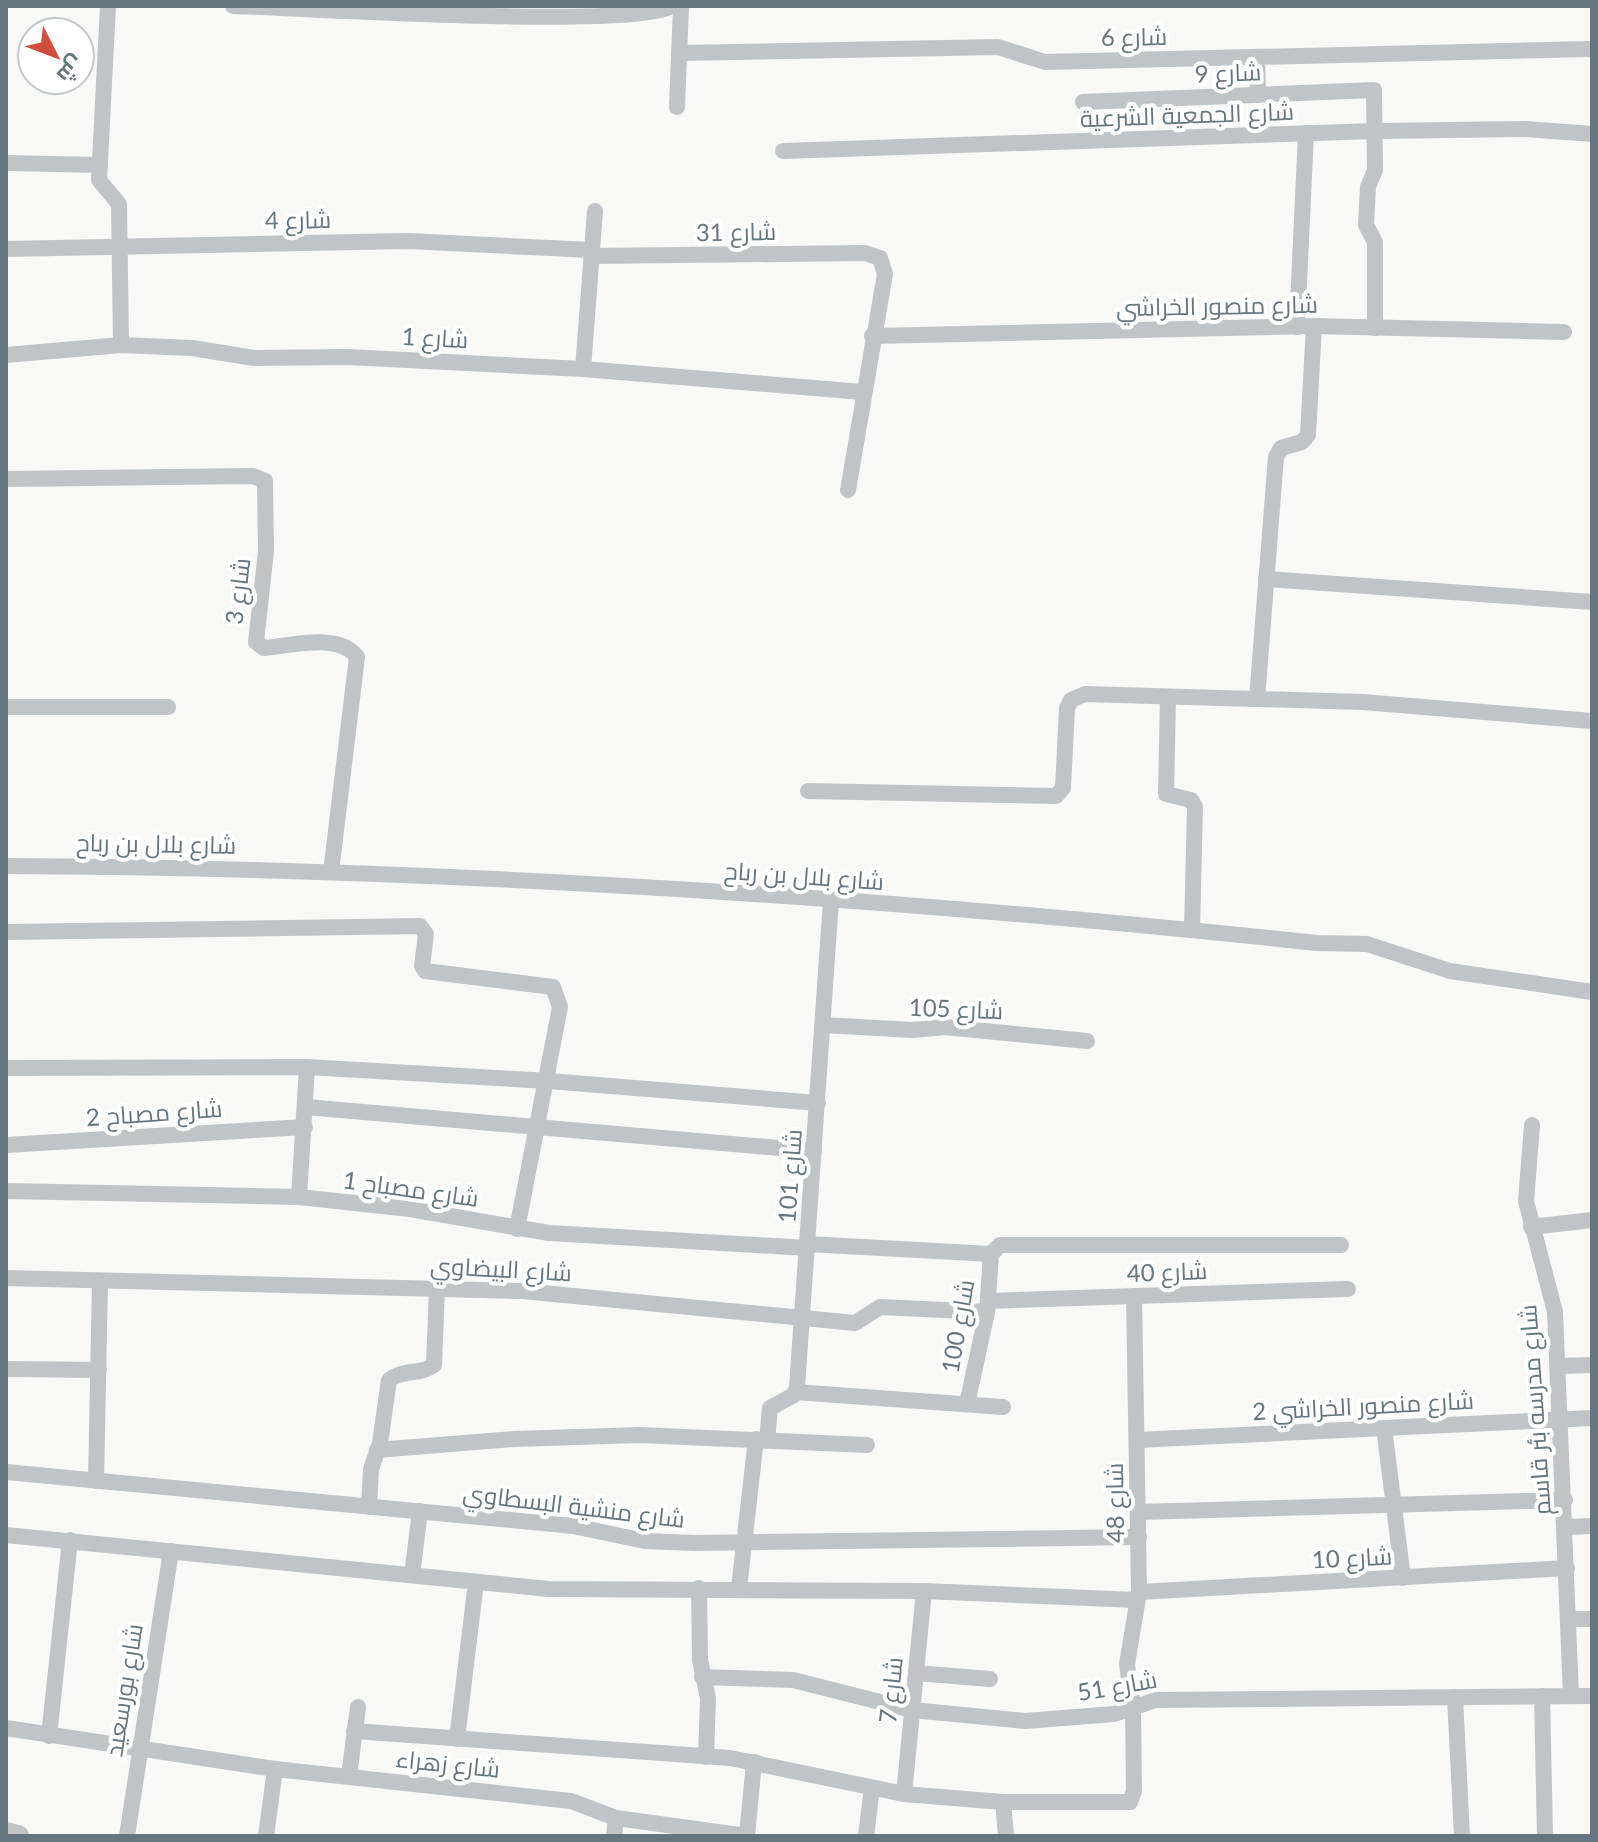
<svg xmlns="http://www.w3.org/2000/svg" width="1598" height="1842" font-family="Lato,Cairo,sans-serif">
<rect width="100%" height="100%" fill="#f8f8f6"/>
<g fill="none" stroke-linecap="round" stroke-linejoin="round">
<!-- minor -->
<g stroke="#c0c4c7" stroke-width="16">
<path d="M108,6l-9,174 20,24 2,141"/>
<path d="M233,6c63,2 407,23 438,0"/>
<path d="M679,53l319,-6 47,15 547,-13"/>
<path d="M1257,57l1,38"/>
<path d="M1083,102l291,-12 1,80 -7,17 -2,38 9,17v86"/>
<path d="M677,107l4,-101"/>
<path d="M783,151l593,-20 149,-2 67,5"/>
<path d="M6,163l94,2"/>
<path d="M6,249l402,-8 183,9"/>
<path d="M591,256l274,-3 15,5 5,16 -37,216"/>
<path d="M1297,327l9,-194"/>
<path d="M872,336l442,-10 250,6"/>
<path d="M6,355l115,-10 71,3 62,10 94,-1 235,12 280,23"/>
<path d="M583,369l12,-158"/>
<path d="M6,479l247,-3 12,5 1,70 -10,91 8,6c27,-2 75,-16 93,9l-26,215"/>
<path d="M1266,579l326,23"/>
<path d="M1168,697l-2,97 25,6 4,7 -3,123"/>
<path d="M1257,699l19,-242 5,-9 21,-6 6,-7 6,-109"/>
<path d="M6,707h162"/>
<path d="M808,791l248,5 7,-8 4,-80 4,-8 14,-6 278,8 229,19"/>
<path d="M6,866c437,2 876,31 1311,77l50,1 83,27 142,21"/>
<path d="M6,932l414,-6 6,8 -4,32 3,5 128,16 7,20 -43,222"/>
<path d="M823,1025l90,5 32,-3 142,14"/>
<path d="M6,1068l301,-1 242,14 269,22"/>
<path d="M306,1107l508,44"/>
<path d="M1532,1125l-6,76 29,111 16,384"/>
<path d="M6,1145l299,-18"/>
<path d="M6,1191l293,6 111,12 139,24 259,15"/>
<path d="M299,1197l8,-130"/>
<path d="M1531,1227l61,-7"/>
<path d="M808,1244l183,10"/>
<path d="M991,1254l9,-9h341"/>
<path d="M6,1278l516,13 333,32 25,-16 107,5"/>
<path d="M988,1301l360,-12"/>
<path d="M1559,1366l33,-1"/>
<path d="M6,1369l93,1"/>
<path d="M795,1392l208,15"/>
<path d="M967,1404l20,-92 4,-58"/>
<path d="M1384,1428l19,150"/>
<path d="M767,1440l3,-32 24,-13 3,-8 34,-487"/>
<path d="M1137,1440l455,-22"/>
<path d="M377,1450l137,-11 126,-4 227,10"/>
<path d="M6,1472l567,54 72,15 49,2 445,-6"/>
<path d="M96,1481l4,-200"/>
<path d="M369,1507l2,-38 9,-26 9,-63c13,-11 32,-5 45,-15l3,-77"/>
<path d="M1138,1512l427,-12"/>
<path d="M1566,1527l26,-1"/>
<path d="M6,1535l543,54 375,2 213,9"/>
<path d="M412,1575l8,-64"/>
<path d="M699,1588l1,72 8,38 -2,59"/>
<path d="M739,1588l17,-149"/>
<path d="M1139,1592l428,-24"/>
<path d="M1569,1619h23"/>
<path d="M916,1673l74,6"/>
<path d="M702,1677l91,3 119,30 113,11 89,-7 42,-14 436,-4"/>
<path d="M1542,1696l3,140"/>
<path d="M1455,1697l7,139"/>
<path d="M6,1728l269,41 296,32 45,17 131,18"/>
<path d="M354,1731l376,27 174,36 99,8h127l4,-11 -1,-84 -6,-43 12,-72 -5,-296"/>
<path d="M49,1736l21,-196"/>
<path d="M457,1739l19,-157"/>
<path d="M349,1776l9,-69"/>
<path d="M904,1794l20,-203"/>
<path d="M1003,1802l3,34"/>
<path d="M127,1836l44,-285"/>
<path d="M266,1836l9,-67"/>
<path d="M614,1836l2,-18"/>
<path d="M747,1836l7,-74"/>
<path d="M866,1836l6,-48"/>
</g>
<!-- tertiary -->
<path stroke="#c0c4c7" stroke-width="22" d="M6,1833l12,3"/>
</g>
<g text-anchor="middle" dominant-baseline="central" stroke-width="8" stroke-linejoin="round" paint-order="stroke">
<!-- street labels -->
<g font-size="24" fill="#66767e" stroke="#fff">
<text transform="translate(1134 36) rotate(-1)">شارع 6</text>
<text transform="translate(1228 72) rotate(-2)">شارع 9</text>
<text transform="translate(1187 114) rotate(-2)">شارع الجمعية الشرعية</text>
<text transform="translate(298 219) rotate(-1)">شارع 4</text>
<text transform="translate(736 231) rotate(-1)">شارع 31</text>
<text transform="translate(1217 305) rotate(-1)">شارع منصور الخراشي</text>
<text transform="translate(435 337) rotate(3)">شارع 1</text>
<text transform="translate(237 591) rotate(-83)">شارع 3</text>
<text transform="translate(156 843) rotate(1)">شارع بلال بن رباح</text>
<text transform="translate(804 875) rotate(4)">شارع بلال بن رباح</text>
<text transform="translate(956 1008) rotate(2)">شارع 105</text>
<text transform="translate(154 1112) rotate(-4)">شارع مصباح 2</text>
<text transform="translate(789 1176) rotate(-86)">شارع 101</text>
<text transform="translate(411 1188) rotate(8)">شارع مصباح 1</text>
<text transform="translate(501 1268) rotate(3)">شارع البيضاوي</text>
<text transform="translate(1167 1271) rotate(-2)">شارع 40</text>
<text transform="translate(957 1326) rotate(-80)">شارع 100</text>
<text transform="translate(1363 1405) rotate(-3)">شارع منصور الخراشي 2</text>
<text transform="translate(1534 1410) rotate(-94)">شارع مدرسه بئر قاسم</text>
<text transform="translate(1114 1503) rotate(-91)">شارع 48</text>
<text transform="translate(574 1505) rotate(7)">شارع منشية البسطاوي</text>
<text transform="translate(1352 1557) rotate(-3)">شارع 10</text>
<text transform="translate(1117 1685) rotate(-10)">شارع 51</text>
<text transform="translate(123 1690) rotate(-81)">شارع بورسعيد</text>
<text transform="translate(890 1690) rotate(-84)">شارع 7</text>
<text transform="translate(448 1763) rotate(6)">شارع زهراء</text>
</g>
</g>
<!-- border -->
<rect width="1598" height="1842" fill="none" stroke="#66767e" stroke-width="16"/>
<!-- north arrow -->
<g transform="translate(56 56) rotate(132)"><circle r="38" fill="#ffffff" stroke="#c2c8cb" stroke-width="2"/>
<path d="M0-6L14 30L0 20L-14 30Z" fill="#d24e3c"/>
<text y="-12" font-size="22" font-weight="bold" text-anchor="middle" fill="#66767e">ش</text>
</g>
</svg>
